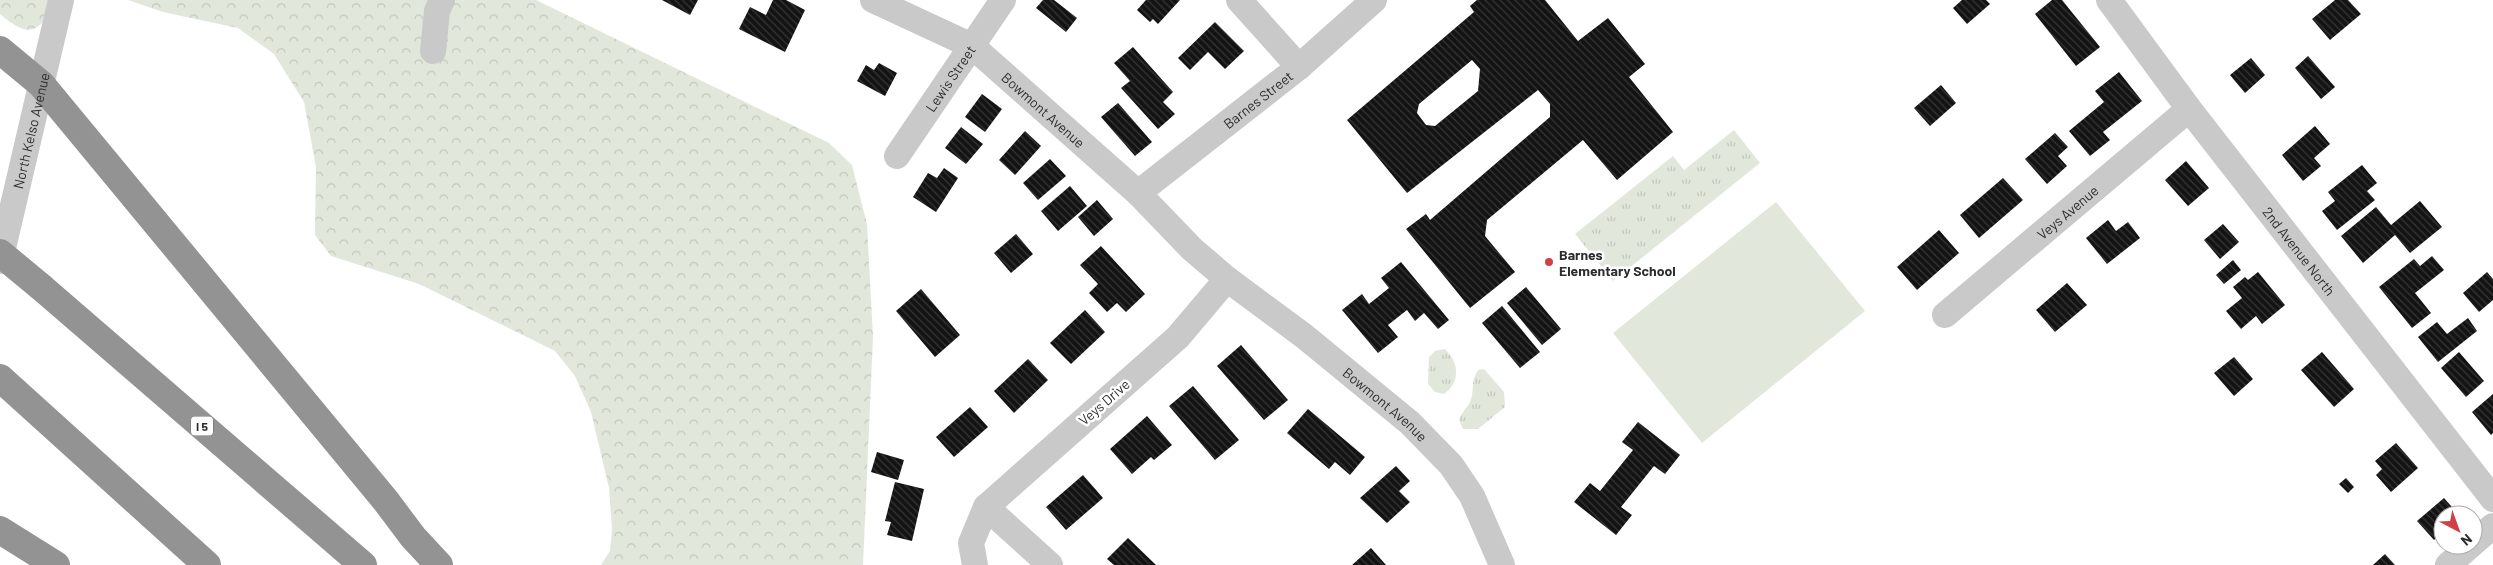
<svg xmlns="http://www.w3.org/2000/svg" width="2493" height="565" font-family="Barlow,sans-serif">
<defs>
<pattern id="grass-tufts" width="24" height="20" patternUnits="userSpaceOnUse" patternTransform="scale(1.25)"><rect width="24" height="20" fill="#e1e8db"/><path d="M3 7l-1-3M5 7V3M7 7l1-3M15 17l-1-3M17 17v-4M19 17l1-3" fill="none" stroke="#c1c7bc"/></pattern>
<pattern id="forest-crowns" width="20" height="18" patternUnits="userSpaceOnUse" patternTransform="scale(1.25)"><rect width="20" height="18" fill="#e1e8db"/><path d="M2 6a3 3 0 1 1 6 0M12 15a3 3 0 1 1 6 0" fill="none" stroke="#c1c7bc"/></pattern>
<pattern id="building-back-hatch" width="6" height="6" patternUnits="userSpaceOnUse" patternTransform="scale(1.25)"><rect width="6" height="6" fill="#131313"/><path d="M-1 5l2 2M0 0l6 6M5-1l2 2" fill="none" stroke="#363636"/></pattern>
</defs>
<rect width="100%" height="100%" fill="#fff"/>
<!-- grass -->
<g fill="url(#grass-tufts)">
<path d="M1734,130l26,33 -147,118 -38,-47 98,-78 11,14z"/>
<path d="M1445,349c14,14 16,32 -1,45l-9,-2 -7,-8 1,-27 6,-6z"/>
<path d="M1484,369l20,23 1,15 -27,22h-15l-4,-9c3,-8 7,-11 11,-18 5,-11 0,-19 8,-32z"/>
</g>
<!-- forest -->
<g fill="url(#forest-crowns)">
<path d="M0,0h55c-15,34 -26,39 -55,14z"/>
<path d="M128,0h408l293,143 23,22 15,59 6,113 -10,228h-262l9,-14 2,-22 -3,-41 -18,-76 -16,-36 -20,-25 -136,-67 -88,-28 -16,-21 1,-67 -12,-66 -30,-48 -36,-26 -75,-16z"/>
</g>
<!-- garden -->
<path fill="#e1e8db" d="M1776,202l89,109 -163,132 -89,-110z"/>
<!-- building -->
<g fill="url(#building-back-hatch)" fill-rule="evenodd">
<path d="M662,0h36l-8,15z"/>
<path d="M773,0h13l19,10 -20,42 -46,-23 11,-22 16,8z"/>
<path d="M1043,0h11l23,18 -11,14 -30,-24z"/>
<path d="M1146,0h34l-22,24 -5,-5 -3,3 -13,-12z"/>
<path d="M1477,0h68l33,41 30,-23 37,46 -16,13 44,55 -56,48 -34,-40 -96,80 -2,16 30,36 -45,36 -64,-79 20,-15 4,6 120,-103v-13l-12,-14 -131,103 -60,-73 127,-108 -4,-6zM1472,60l8,9 -2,22 -43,35 -9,-1 -9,-12 2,-9z"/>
<path d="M1962,0h24l4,4 -23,20 -14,-16z"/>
<path d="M2052,0h10l38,47 -24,19 -41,-52z"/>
<path d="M2335,0h13l13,14 -31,26 -18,-21z"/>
<path d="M1215,22l29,29 -19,18 -17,-17 -18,18 -12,-12z"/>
<path d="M1133,47l40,45 -10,10 12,12 -17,15 -37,-41 9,-7 -16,-18z"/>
<path d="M2308,56l27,31 -14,12 -26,-31z"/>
<path d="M2251,58l14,17 -20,18 -15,-18z"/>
<path d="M879,63l18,10 -12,23 -28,-15 9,-16 8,5z"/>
<path d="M2119,72l23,29 -39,31 7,8 -20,16 -21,-25 35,-29 -9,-11z"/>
<path d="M1941,85l15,18 -26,23 -16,-18z"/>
<path d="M982,94l20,15 -17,23 -20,-15z"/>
<path d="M1118,103l34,39 -17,14 -34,-39z"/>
<path d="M2315,126l15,18 -16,14 7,8 -18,15 -21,-26z"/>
<path d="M961,127l22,17 -17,20 -21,-16z"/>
<path d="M1025,131l16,15 -26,29 -16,-15z"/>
<path d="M2055,133l13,14 -10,9 9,10 -20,18 -22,-25z"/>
<path d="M1050,159l16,17 -28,24 -15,-17z"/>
<path d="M2186,161l23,27 -21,18 -23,-26z"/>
<path d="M2362,165l15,18 -10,8 8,9 -38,30 -15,-19 13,-10 -7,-9z"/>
<path d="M944,168l14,10 -22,34 -23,-15 15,-24 9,5z"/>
<path d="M2003,178l20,22 -44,38 -19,-23z"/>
<path d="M1070,186l17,20 -29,25 -17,-20z"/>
<path d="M1097,200l16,19 -19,17 -16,-19z"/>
<path d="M2420,201l22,26 -32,26 -15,-18 -32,28 -22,-27 35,-29 15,18z"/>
<path d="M2108,220l8,11 12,-9 12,16 -33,26 -21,-26z"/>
<path d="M2223,224l16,18 -19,17 -16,-19z"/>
<path d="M1939,230l20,23 -42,37 -20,-23z"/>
<path d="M1016,234l17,20 -22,19 -17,-20z"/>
<path d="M1101,246l44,48 -19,18 -9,-9 -10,9 -18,-19 9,-9 -18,-19z"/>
<path d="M2432,256l12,14 -29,23 16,20 -19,15 -33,-41 35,-28 6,7z"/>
<path d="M2233,260l8,10 -17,14 -8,-9z"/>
<path d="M1401,262l48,58 -11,9 -14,-16 -9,8 -8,-11 -19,15 10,12 -20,16 -36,-43 20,-16 7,10 20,-16 -8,-10z"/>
<path d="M2258,272l27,33 -23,19 -6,-8 -15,13 -15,-18 16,-13 -9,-11 12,-10 3,3z"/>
<path d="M2487,272l6,7v21l-14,12 -16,-19z"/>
<path d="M2067,283l20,22 -32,27 -19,-22z"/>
<path d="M1526,287l35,42 -19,16 -35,-42z"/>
<path d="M921,289l39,46 -25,22 -39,-46z"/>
<path d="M1502,306l38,46 -20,16 -38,-45z"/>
<path d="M1085,310l20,22 -34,32 -21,-21z"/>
<path d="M2468,318l9,13 -39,31 -20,-25 19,-15 10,12z"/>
<path d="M1241,345l47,55 -24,20 -47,-54z"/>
<path d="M2322,352l32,37 -20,18 -33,-37z"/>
<path d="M2459,352l25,29 -18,16 -25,-29z"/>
<path d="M2234,357l19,22 -19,17 -20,-23z"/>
<path d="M1028,359l20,21 -34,33 -20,-22z"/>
<path d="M1193,386l46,54 -24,20 -46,-54z"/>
<path d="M2493,394v39l-2,2 -19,-23z"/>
<path d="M970,407l18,20 -34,30 -18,-20z"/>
<path d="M1308,409l57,48 -15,18 -15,-13 -6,7 -42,-36z"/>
<path d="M1147,416l25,29 -18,15 -3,-3 -19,17 -22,-25z"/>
<path d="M1638,422l42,33 -15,19 -11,-8 -33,41 11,8 -16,20 -42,-33 16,-19 10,8 33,-41 -11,-8z"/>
<path d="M2396,443l22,25 -27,24 -15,-17 6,-6 -7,-8z"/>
<path d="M877,452l27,8 -6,20 -27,-8z"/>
<path d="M1396,466l14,15 -11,10 11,11 -23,21 -27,-25z"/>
<path d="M1083,475l20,23 -37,32 -20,-23z"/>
<path d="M2346,478l8,9 -6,6 -9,-9z"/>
<path d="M895,482l29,7 -12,52 -25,-6 4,-13 -6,-1z"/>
<path d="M2444,498l15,17h-16v17l-9,8 -17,-19z"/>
<path d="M1128,538l28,27h-42l-7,-6z"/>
<path d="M1371,548l15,17h-34z"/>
<path d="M2385,554l10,11h-22z"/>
</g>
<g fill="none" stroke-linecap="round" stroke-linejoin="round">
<!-- minor -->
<g stroke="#c9c9c9" stroke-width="26">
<path id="s1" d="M873,0l99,46 166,147 54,56 35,30 -49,58 -192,170 -15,36 4,22"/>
<path d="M1239,0l60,67"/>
<path id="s2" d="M2109,0l80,109 304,390"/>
<path d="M433,51l4,-40 5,-11"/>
<path id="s3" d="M897,156l106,-156"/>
<path id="s4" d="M1138,193l161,-126 75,-67"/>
<path id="s5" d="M0,261l61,-261"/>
<path id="s6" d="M1227,279l77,57 106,87 41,42 21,31 30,69"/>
<path id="s7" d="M1945,315l244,-206"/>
<path d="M986,507l64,58"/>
<path d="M2473,543l20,-17"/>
<path d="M2448,565l23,-20"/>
</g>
<!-- highway -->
<g stroke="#939393" stroke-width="28">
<path d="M0,50l41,34 345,417 27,36 26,28"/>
<path d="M41,287l322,278"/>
<path d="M0,378l207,187"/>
<path d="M0,530l56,35"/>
</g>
<!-- highway-bridge -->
<path stroke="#939393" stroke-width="28" d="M0,253l41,34"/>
</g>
<!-- markers -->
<circle fill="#d04146" stroke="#fff" stroke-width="2" cx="1549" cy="262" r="5"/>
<g text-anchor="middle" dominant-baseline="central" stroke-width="5" stroke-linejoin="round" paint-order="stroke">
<!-- shield labels -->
<rect fill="#fff" stroke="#6b6b6b" stroke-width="1" x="191" y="416.5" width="22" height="19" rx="4"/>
<g font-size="12" font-weight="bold" fill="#2c2c2c">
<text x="202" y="426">I 5</text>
</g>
<!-- street labels -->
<g font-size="14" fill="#2c2c2c" stroke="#fff">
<text stroke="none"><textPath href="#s3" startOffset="94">Lewis Street</textPath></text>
<text stroke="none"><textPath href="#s4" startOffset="152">Barnes Street</textPath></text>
<text stroke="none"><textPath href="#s1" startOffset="205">Bowmont Avenue</textPath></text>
<text stroke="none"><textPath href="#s5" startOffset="134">North Kelso Avenue</textPath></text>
<text stroke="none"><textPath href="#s7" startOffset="160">Veys Avenue</textPath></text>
<text stroke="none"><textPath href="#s2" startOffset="315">2nd Avenue North</textPath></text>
<text transform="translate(1104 402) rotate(-41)">Veys Drive</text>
<text stroke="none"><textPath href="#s6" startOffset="202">Bowmont Avenue</textPath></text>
</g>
<!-- poi labels -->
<g font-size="14" font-weight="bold" fill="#2c2c2c" stroke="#fff" text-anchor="start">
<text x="1559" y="254">Barnes<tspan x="1559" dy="16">Elementary School</tspan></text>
</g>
</g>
<!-- north arrow -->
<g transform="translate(2458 530) rotate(139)"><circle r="24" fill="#ffffff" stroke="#ababab"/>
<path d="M0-4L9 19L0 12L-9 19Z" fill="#d04146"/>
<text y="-8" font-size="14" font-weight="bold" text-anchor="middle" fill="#2c2c2c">N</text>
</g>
</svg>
